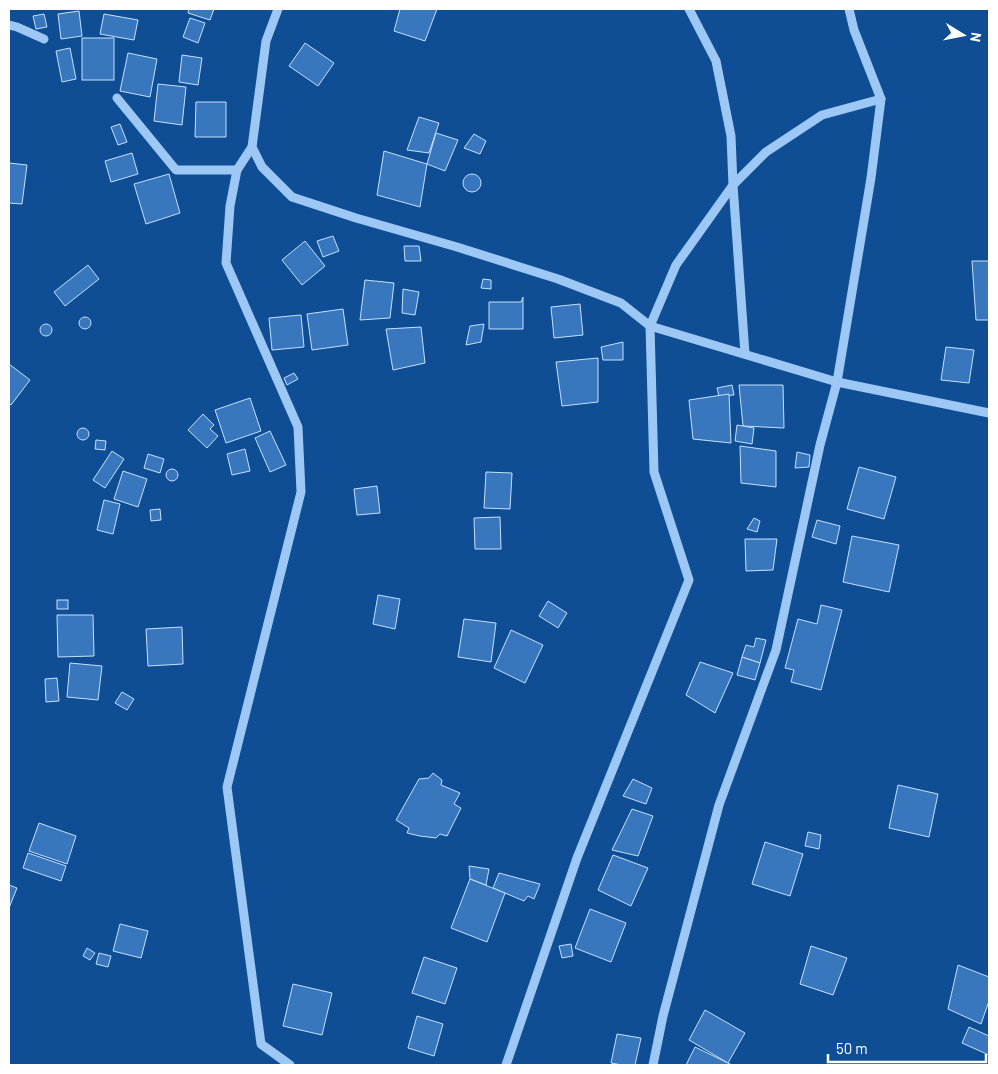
<svg xmlns="http://www.w3.org/2000/svg" width="998" height="1074" font-family="Barlow,sans-serif">
<rect width="100%" height="100%" fill="#0f4e94"/>
<!-- building -->
<g fill="#3877bd" stroke="#c5e1fe">
<path d="M189,9h25l-4,11 -22,-7z"/>
<path d="M400,9h37l-12,32 -31,-10z"/>
<path d="M79,11l3,25 -21,3 -3,-25z"/>
<path d="M44,14l3,13 -11,2 -3,-13z"/>
<path d="M104,14l34,6 -4,20 -34,-6z"/>
<path d="M190,18l15,5 -7,20 -15,-6z"/>
<rect x="82" y="38" width="32" height="42"/>
<path d="M305,43l29,20 -16,23 -29,-20z"/>
<path d="M70,48l6,31 -14,3 -6,-31z"/>
<path d="M128,53l29,6 -7,38 -30,-6z"/>
<path d="M182,55l20,3 -4,27 -19,-3z"/>
<path d="M158,84l28,3 -4,38 -28,-4z"/>
<path d="M196,102h30v35h-31z"/>
<path d="M419,117l20,6 -10,30 -22,-3z"/>
<path d="M120,124l7,18 -9,3 -7,-18z"/>
<path d="M436,133l22,7 -13,31 -18,-7z"/>
<path d="M474,134l12,7 -6,13 -16,-6z"/>
<path d="M384,151l43,13 -7,43 -43,-12z"/>
<path d="M132,153l6,21 -27,8 -6,-21z"/>
<path d="M9,163l18,2 -5,39 -13,-1z"/>
<circle cx="472" cy="183" r="9"/>
<path d="M169,174l11,39 -34,11 -12,-40z"/>
<path d="M333,236l6,15 -16,6 -6,-16z"/>
<path d="M305,241l20,25 -23,19 -20,-25z"/>
<path d="M404,246h15l2,15h-16z"/>
<path d="M972,261h17v59h-13z"/>
<path d="M88,265l11,14 -34,27 -11,-14z"/>
<path d="M483,279l8,1v9l-10,-1z"/>
<path d="M365,280l29,3 -4,35 -30,2z"/>
<path d="M403,289l16,3 -4,23 -13,-2z"/>
<path d="M523,297v32h-34v-27h32z"/>
<path d="M580,304l3,31 -29,3 -3,-31z"/>
<path d="M343,309l5,36 -36,5 -5,-36z"/>
<path d="M301,315l3,32 -32,3 -3,-32z"/>
<circle cx="85" cy="323" r="6"/>
<path d="M484,324l-3,18 -15,3 4,-19z"/>
<circle cx="46" cy="330" r="6"/>
<path d="M421,327l4,36 -32,7 -7,-41z"/>
<path d="M623,342v18h-20l-2,-13z"/>
<path d="M946,347l28,3 -5,33 -28,-3z"/>
<path d="M598,358v44l-36,4 -6,-44z"/>
<path d="M9,364l21,16 -19,25 -2,-2z"/>
<path d="M294,373l4,6 -11,6 -3,-7z"/>
<path d="M732,385l2,10 -15,1 -2,-8z"/>
<path d="M739,385h44l1,43 -41,-2z"/>
<path d="M729,394l2,49 -38,-4 -4,-39z"/>
<path d="M250,398l11,33 -35,12 -11,-33z"/>
<path d="M203,414l11,11 -4,4 8,7 -11,12 -19,-18z"/>
<path d="M737,425l17,3 -2,16 -17,-3z"/>
<circle cx="83" cy="434" r="6"/>
<path d="M270,431l16,34 -16,7 -15,-34z"/>
<path d="M96,440l10,1 -1,9 -10,-1z"/>
<path d="M740,446l36,5v36l-35,-4z"/>
<path d="M245,449l5,22 -18,4 -5,-21z"/>
<path d="M112,451l12,8 -19,29 -12,-8z"/>
<path d="M797,452l13,3 -1,12 -14,1z"/>
<path d="M148,454l16,5 -4,14 -16,-5z"/>
<path d="M859,467l37,10 -12,42 -37,-10z"/>
<circle cx="172" cy="475" r="6"/>
<path d="M123,471l24,8 -9,28 -24,-8z"/>
<path d="M486,472l26,1 -2,36 -26,-1z"/>
<path d="M377,486l3,27 -23,2 -3,-26z"/>
<path d="M104,500l16,4 -7,30 -16,-4z"/>
<path d="M160,509l1,11 -10,1 -1,-11z"/>
<path d="M500,517l1,32h-26l-1,-31z"/>
<path d="M754,518l6,3 -3,11 -10,-3z"/>
<path d="M817,520l23,6 -4,18 -24,-7z"/>
<path d="M852,536l47,9 -10,47 -46,-10z"/>
<path d="M745,539h32l-4,31 -27,1z"/>
<path d="M378,595l22,4 -5,30 -22,-5z"/>
<rect x="57" y="600" width="11" height="9"/>
<path d="M548,601l19,12 -9,15 -19,-12z"/>
<path d="M821,605l21,5 -21,80 -30,-8 3,-12 -9,-2 13,-49 19,5z"/>
<path d="M57,615h36l1,41 -36,1z"/>
<path d="M464,619l32,4 -5,39 -33,-5z"/>
<path d="M182,627l1,37 -35,2 -2,-37z"/>
<path d="M511,630l32,15 -18,38 -31,-15z"/>
<path d="M756,638l10,2 -6,23 -18,-6 4,-12 8,2z"/>
<path d="M742,657l18,6 -5,17 -18,-5z"/>
<path d="M700,662l33,11 -18,40 -29,-18z"/>
<path d="M70,663l32,3 -4,34 -31,-3z"/>
<path d="M57,678l2,23 -13,1 -1,-23z"/>
<path d="M122,692l12,7 -7,11 -12,-7z"/>
<path d="M433,773l9,7 -1,5 19,8 -6,11 7,4 -14,28 -7,-2 -4,4 -16,-2 -13,-3 2,-5 -13,-8 23,-41 10,-1z"/>
<path d="M633,779l19,9 -6,16 -23,-8z"/>
<path d="M898,785l40,9 -9,43 -40,-9z"/>
<path d="M632,809l21,7 -15,40 -26,-6z"/>
<path d="M39,823l37,13 -9,28 -38,-13z"/>
<path d="M808,832l13,3 -2,14 -14,-3z"/>
<path d="M765,842l38,12 -13,42 -38,-12z"/>
<path d="M28,853l38,13 -5,15 -38,-13z"/>
<path d="M613,855l35,13 -17,38 -33,-16z"/>
<path d="M469,866l20,3 -3,16 -16,-6z"/>
<path d="M499,873l41,11 -6,15 -6,-3 -4,5 -31,-13z"/>
<path d="M470,879l35,14 -18,49 -36,-14z"/>
<path d="M9,885l8,3 -8,20z"/>
<path d="M590,909l36,14 -15,39 -36,-14z"/>
<path d="M120,924l28,7 -7,27 -28,-7z"/>
<path d="M571,944l2,12 -11,2 -3,-12z"/>
<path d="M811,946l36,12 -14,37 -33,-11z"/>
<path d="M87,948l8,5 -5,7 -7,-4z"/>
<path d="M99,953l12,3 -3,11 -12,-3z"/>
<path d="M424,957l33,11 -12,36 -33,-11z"/>
<path d="M958,965l31,12v24l-8,23 -33,-15z"/>
<path d="M293,984l39,9 -10,42 -39,-9z"/>
<path d="M705,1010l40,23 -17,30 -39,-23z"/>
<path d="M417,1016l26,8 -9,32 -26,-8z"/>
<path d="M969,1027l20,9v19l-27,-12z"/>
<path d="M617,1034l24,4 -6,27h-13l-11,-2z"/>
<path d="M695,1047l37,18h-46z"/>
</g>
<g fill="none" stroke-linecap="round" stroke-linejoin="round">
<!-- minor -->
<g stroke="#9dc7f4" stroke-width="9">
<path d="M689,9l27,52 15,75 2,49 12,169"/>
<path d="M9,25l8,2 27,12"/>
<path d="M117,98l59,72h61l15,-23 14,-106 12,-32"/>
<path d="M252,147l10,20 30,30 64,21 101,29 101,32 63,24 29,23 187,56 152,31"/>
<path d="M237,170l-7,36 -4,57 72,164 3,65 -74,295 34,257 29,21"/>
<path d="M506,1065l71,-207 112,-278 -35,-108 -4,-146 26,-61 57,-80 33,-33 56,-37 59,-16"/>
<path d="M653,1065l10,-49 56,-211 57,-155 44,-205 17,-63 34,-204 10,-79 -27,-69 -5,-21"/>
</g>
</g>
<!-- border -->
<rect width="998" height="1074" fill="none" stroke="#ffffff" stroke-width="20"/>
<!-- north arrow -->
<g transform="translate(963 35) rotate(100)" stroke="#0f4e94" stroke-width="4" paint-order="stroke">
<path d="M0-4L9 19L0 12L-9 19Z" fill="#ffffff"/>
<text y="-8" font-size="14" font-weight="bold" text-anchor="middle" fill="#ffffff">N</text>
</g>
<!-- scale -->
<path d="M828 1054v8h158v-8" fill="none" stroke="#ffffff" stroke-width="2.5"/>
<text x="836" y="1054" font-size="15" fill="#ffffff" stroke="#0f4e94" stroke-width="4" paint-order="stroke">50 m</text>
</svg>
